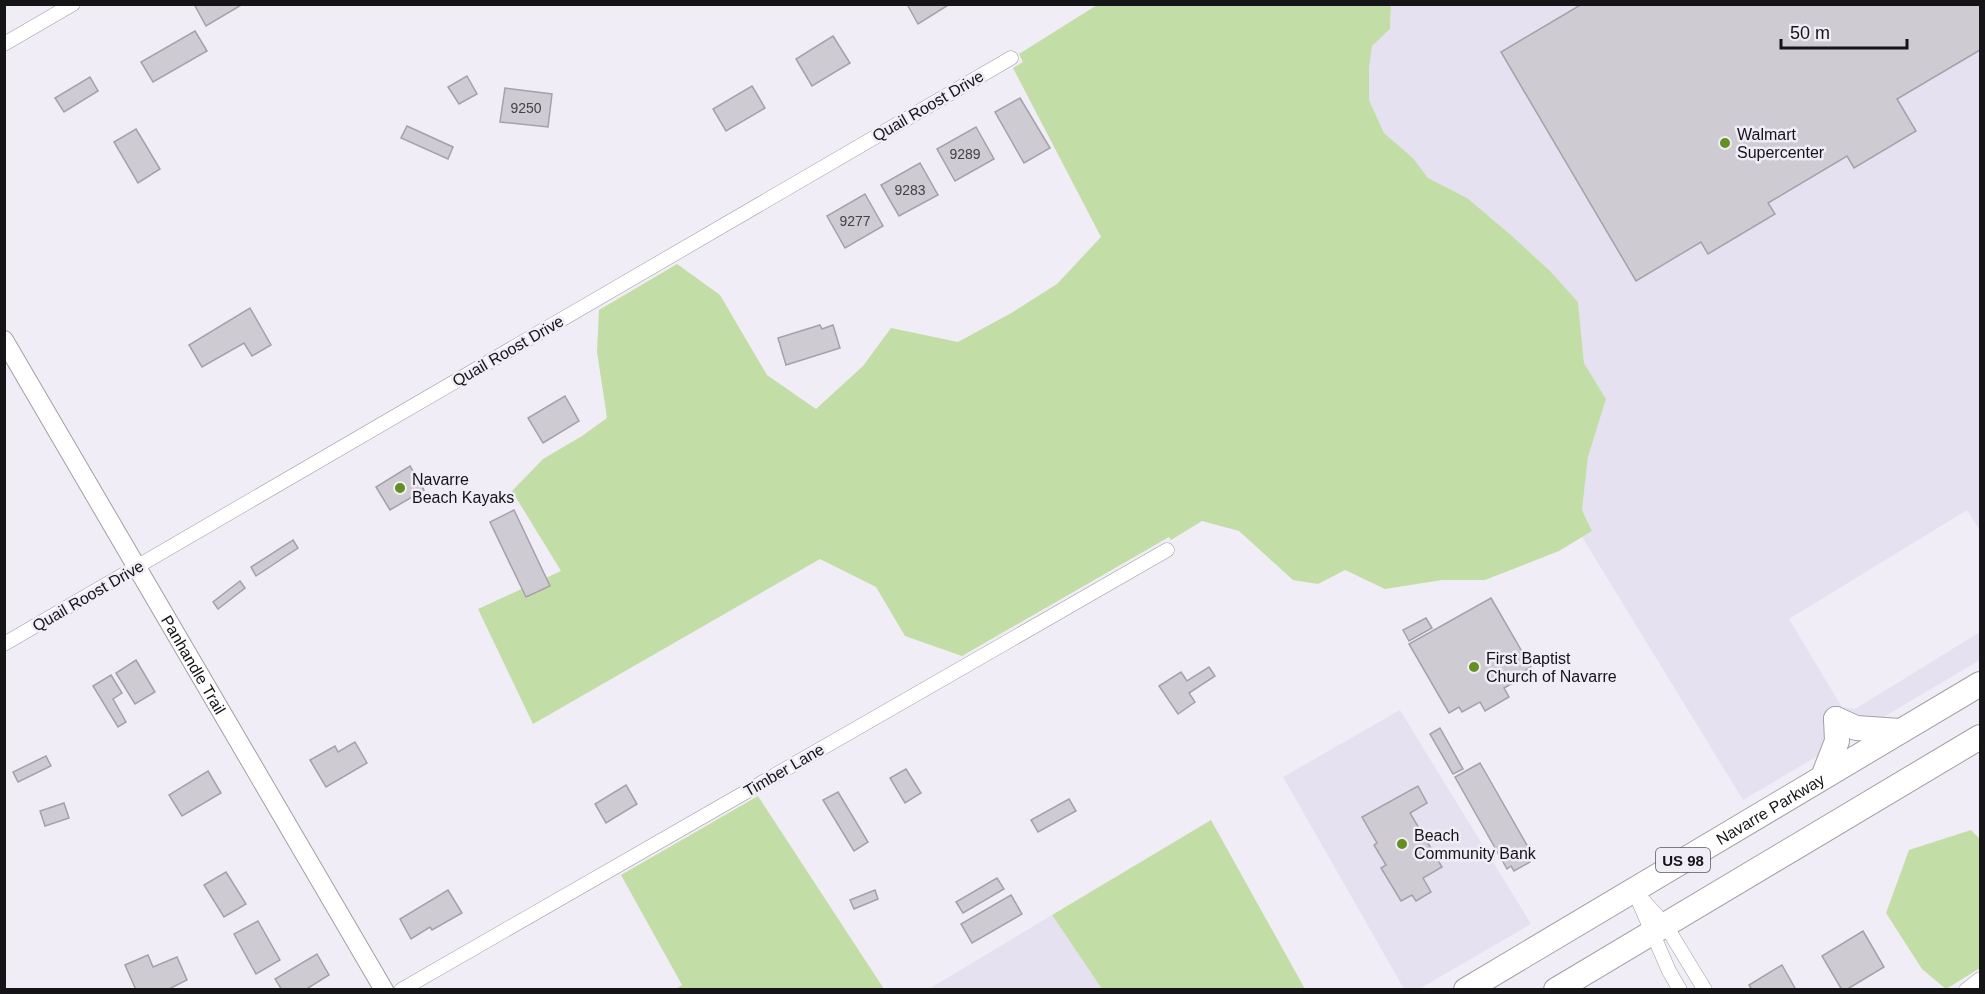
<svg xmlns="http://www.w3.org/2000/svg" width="1985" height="994" font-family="Helvetica,sans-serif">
<rect width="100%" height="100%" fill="#f0edf6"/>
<!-- built -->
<g fill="#e6e1f1">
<path d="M1391,5h589v526l-13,-21 -178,109 53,88 13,2 125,-77v28l-237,140 -161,-263 10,-6 -10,-21 6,-53 18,-58 -22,-36 -6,-61 -43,-45 -68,-59 -39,-20 -15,-20 -29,-25 -15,-33v-32l3,-22 18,-17z"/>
<path d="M1400,710l131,214 -112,65h-15l-121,-212z"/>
<path d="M1052,915l50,74 -175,1z"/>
</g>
<!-- green -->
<g fill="#c2dea6">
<path d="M1097,5h294l-1,24 -18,17 -3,22v32l15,33 29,25 15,20 39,20 45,38 38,35 28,31 6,61 22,36 -18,58 -6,53 10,21 -33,20 -74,29h-43l-57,9 -40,-19 -27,14 -25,-4 -54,-49 -37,-10 -31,19 -2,-3 -207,119 -57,-20 -29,-49 -56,-28 -287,165 -55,-115 83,-38 -49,-80 31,-32 39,-23 25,-18 -10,-66 2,-42 78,-46 43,31 47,80 49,34 47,-43 28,-38 67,14 55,-30 44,-28 44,-47 -88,-169 10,-6 -4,-8z"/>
<path d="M758,796l126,193h-208l6,-4 -61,-110z"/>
<path d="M1211,820l94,169h-203l-50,-74z"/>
<path d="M1971,830l9,9v129l-34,21 -24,-20 -36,-56 23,-63z"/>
</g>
<!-- building -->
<g fill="#cecbd3" stroke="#a4a1a9" stroke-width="1.5">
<path d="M194,4h49l-37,22z"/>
<path d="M907,4h43l-32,20z"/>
<path d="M1582,4h398v46l-83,49 19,32 -62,37 -7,-12 -79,47 7,11 -67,40 -7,-12 -65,39 -135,-229z"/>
<path d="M195,31l12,20 -54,31 -12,-20z"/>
<path d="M833,36l17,27 -38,23 -16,-27z"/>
<path d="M467,76l10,18 -18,10 -11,-17z"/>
<path d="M90,77l8,14 -34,21 -9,-14z"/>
<path d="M752,86l13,22 -39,23 -13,-22z"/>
<path d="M505,88l47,6 -4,33 -48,-5z"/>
<path d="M1020,98l30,50 -26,15 -29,-51z"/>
<path d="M407,126l46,21 -5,12 -47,-21z"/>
<path d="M976,127l18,32 -39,22 -18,-32z"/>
<path d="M136,129l24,40 -22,14 -24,-41z"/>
<path d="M920,163l18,32 -39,21 -18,-31z"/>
<path d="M865,194l18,32 -38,22 -18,-32z"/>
<path d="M250,308l21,37 -19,11 -8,-13 -42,24 -13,-22z"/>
<path d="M820,325l2,4 11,-4 7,23 -54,17 -8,-27z"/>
<path d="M565,396l14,25 -36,22 -15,-25z"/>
<path d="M410,466l14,24 -34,20 -14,-23z"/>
<path d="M514,510l36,76 -24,11 -36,-75z"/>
<path d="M293,540l5,8 -42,28 -5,-9z"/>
<path d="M240,581l5,7 -27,21 -5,-7z"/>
<path d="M1491,598l40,69 -11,7 2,4 -18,10 5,9 -24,14 -5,-9 -18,10 -3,-5 -10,6 -40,-69z"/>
<path d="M1426,618l6,10 -23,13 -6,-11z"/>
<path d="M136,660l19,32 -20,12 -19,-31z"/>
<path d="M1209,667l6,9 -26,17 6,9 -17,12 -19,-28 22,-14 6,9z"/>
<path d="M111,675l11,18 -9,6 13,23 -8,5 -25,-41z"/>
<path d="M1440,728l23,41 -10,5 -23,-40z"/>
<path d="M355,742l12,21 -41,24 -16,-27 25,-14 3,6z"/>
<path d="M46,756l5,10 -33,16 -5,-10z"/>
<path d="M1480,763l52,91 -5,3 3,5 -16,9 -3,-5 -4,3 -52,-92z"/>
<path d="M906,769l15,24 -16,10 -15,-25z"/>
<path d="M208,771l13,22 -39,23 -13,-21z"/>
<path d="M626,785l11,19 -31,19 -11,-19z"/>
<path d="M1418,786l9,17 -17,10 32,54 -19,11 8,14 -15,9 -4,-6 -11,6 -20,-33 5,-3 -12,-20 3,-2 -15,-26z"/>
<path d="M838,792l30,50 -14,9 -31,-51z"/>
<path d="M1069,799l7,12 -38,21 -7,-12z"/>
<path d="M64,803l5,15 -24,8 -5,-15z"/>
<path d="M226,872l20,32 -22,13 -20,-32z"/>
<path d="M997,878l7,11 -41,24 -7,-11z"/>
<path d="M448,890l14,23 -30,17 -2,-3 -19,12 -11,-20z"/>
<path d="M875,890l3,9 -24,10 -4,-9z"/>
<path d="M1011,895l11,19 -50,29 -11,-19z"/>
<path d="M258,921l22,39 -24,14 -22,-40z"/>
<path d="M1863,931l21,36 -38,23h-4l-20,-34z"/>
<path d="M317,954l12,21 -24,15h-23l-7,-11z"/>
<path d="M148,955l5,12 24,-10 10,23 -20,10h-31l-11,-25z"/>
<path d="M1782,965l14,25h-44l-3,-5z"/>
</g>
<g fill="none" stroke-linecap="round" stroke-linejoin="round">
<!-- minor casing -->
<g stroke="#a19fa7" stroke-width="15">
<g id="minor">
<path d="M4,44l69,-40"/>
<path d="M4,644l1007,-586"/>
<path d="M1634,890l32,36 39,64"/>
<path d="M1639,902l30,69 11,19"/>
<path d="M401,990l766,-440"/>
<path d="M1966,990l14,-11"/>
</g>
</g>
<!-- tertiary casing -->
<g stroke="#a19fa7" stroke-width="20">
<g id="tertiary">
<path id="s1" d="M4,340l380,650"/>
</g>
</g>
<!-- trunk casing -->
<g stroke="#a19fa7" stroke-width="26">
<g id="trunk">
<path d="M1836,719l20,9 44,3"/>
<path d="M1823,777l14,-36 -1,-22"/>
<path id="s2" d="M1466,990l514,-306"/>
<path d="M1556,990l424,-253"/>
</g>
</g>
<!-- minor -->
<use href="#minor" stroke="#fff" stroke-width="14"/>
<!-- tertiary -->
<use href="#tertiary" stroke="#fff" stroke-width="18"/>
<!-- trunk -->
<use href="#trunk" stroke="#fff" stroke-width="24"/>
</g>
<!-- markers -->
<g fill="#649023" stroke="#f0edf6" stroke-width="2">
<circle cx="1725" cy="143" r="6"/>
<circle cx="400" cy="488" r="6"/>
<circle cx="1474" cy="667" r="6"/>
<circle cx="1402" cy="844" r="6"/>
</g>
<g text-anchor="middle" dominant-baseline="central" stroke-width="5" stroke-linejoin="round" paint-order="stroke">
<!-- number labels -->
<g font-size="14" fill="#434246">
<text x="526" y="108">9250</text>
<text x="965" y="154">9289</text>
<text x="910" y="190">9283</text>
<text x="855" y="221">9277</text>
</g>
<!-- shield labels -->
<rect fill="#f0edf6" stroke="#57555a" stroke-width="1.5" x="1656" y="848" width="54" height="24" rx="4.5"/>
<g font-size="15" font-weight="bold" fill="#151417">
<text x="1683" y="860">US 98</text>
</g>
<!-- street labels -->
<g font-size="16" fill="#151417" stroke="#f0edf6">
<text transform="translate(928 106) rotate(-30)">Quail Roost Drive</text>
<text transform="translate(508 351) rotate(-30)">Quail Roost Drive</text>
<text transform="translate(88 596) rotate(-30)">Quail Roost Drive</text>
<text stroke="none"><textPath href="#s1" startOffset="376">Panhandle Trail</textPath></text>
<text transform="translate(784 770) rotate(-30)">Timber Lane</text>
<text stroke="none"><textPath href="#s2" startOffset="354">Navarre Parkway</textPath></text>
</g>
<!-- poi labels -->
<g font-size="16" fill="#151417" stroke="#f0edf6" text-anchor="start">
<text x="1737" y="134">Walmart<tspan x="1737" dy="18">Supercenter</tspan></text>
<text x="412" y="479">Navarre<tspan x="412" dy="18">Beach Kayaks</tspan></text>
<text x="1486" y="658">First Baptist<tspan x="1486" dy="18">Church of Navarre</tspan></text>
<text x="1414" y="835">Beach<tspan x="1414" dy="18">Community Bank</tspan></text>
</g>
</g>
<!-- border -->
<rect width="1985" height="994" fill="none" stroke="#151417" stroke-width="12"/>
<!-- scale -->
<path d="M1781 39v9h126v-9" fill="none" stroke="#151417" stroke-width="3"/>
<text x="1790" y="39" font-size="18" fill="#151417" stroke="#f0edf6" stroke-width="4.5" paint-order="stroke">50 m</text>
</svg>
